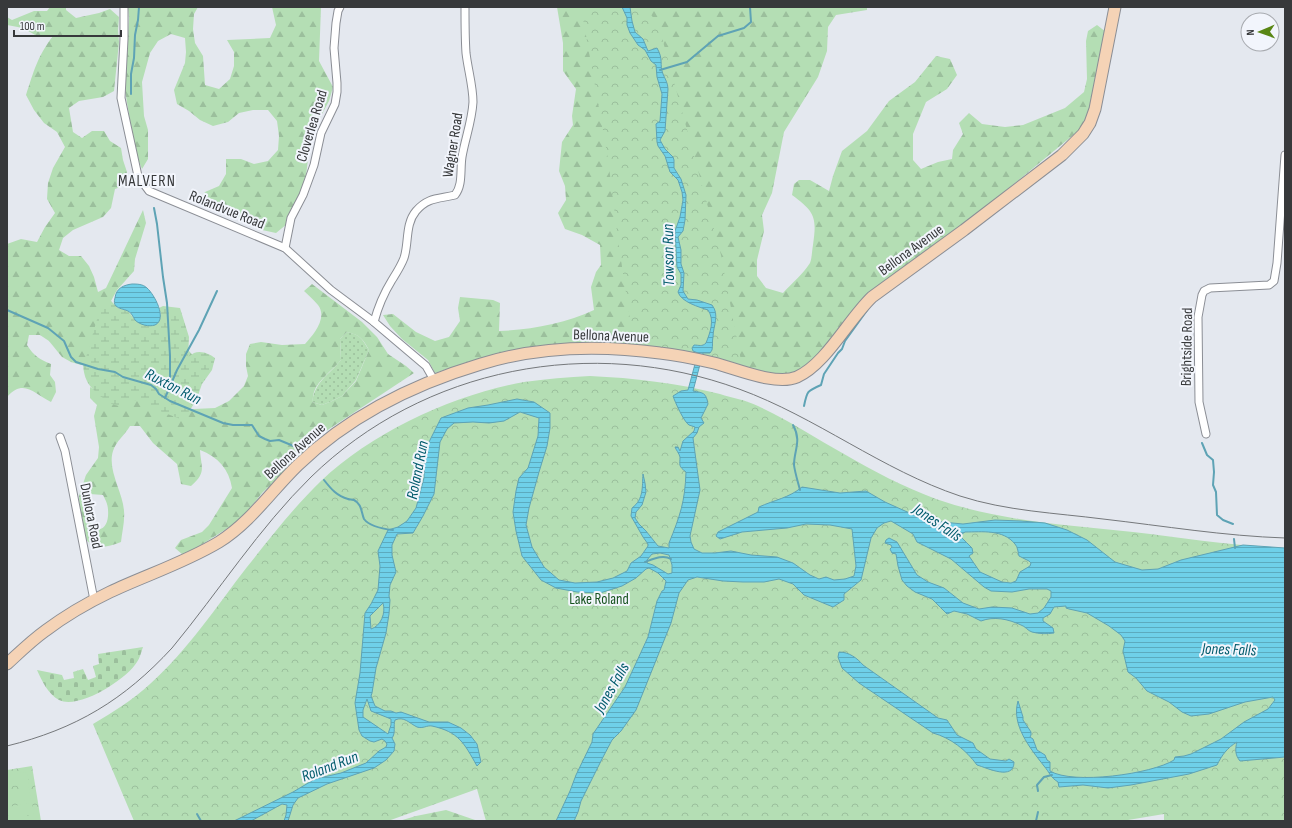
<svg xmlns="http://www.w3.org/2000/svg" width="1292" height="828" font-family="'Sofia Sans Condensed',sans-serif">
<defs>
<pattern id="grass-dots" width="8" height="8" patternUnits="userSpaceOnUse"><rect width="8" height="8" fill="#b4deb4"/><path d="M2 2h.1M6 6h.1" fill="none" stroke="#9bbf9c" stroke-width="1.8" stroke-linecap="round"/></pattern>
<pattern id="forest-firs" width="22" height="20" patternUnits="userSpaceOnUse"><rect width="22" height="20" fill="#b4deb4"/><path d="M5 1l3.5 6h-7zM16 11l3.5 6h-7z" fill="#9bbf9c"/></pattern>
<pattern id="wetland-marsh" width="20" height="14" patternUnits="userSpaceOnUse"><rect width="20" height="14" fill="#b4deb4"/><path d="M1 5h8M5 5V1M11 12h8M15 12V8" fill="none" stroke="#9bbf9c"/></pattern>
<pattern id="cemetery-stones" width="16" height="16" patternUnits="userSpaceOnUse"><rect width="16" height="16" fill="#b4deb4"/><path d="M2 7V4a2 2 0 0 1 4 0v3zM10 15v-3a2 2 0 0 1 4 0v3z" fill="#9bbf9c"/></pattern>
<pattern id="park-crowns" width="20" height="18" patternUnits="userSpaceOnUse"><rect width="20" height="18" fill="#b4deb4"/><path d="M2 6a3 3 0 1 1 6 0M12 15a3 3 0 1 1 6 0" fill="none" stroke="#9bbf9c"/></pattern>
<pattern id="water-rules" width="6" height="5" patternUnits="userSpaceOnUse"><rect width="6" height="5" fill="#6fd0e9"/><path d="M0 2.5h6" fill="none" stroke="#5caabe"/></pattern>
</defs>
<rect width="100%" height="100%" fill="#e4e8ef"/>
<!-- grass -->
<path fill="url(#grass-dots)" d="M347,332c14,3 15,7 22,18l-13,30 -14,16 -10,5 -10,4 -10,-3c4,-22 16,-26 29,-42l-1,-21z"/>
<!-- forest -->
<g fill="url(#forest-firs)" fill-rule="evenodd">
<path d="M50,7h16v3l10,8 23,-5 11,-4 9,8 -1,13 1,12 -5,49 -11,6 -24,4 -10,7 4,24 9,6 10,-7h12l6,10 11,7 2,12 4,12 -4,14 -8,3 -4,19 -8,9 -30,13 -10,8 -4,12 10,6h12l8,10 5,11 4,15 8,-4 37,-78 3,13 -11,36 -1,12 -17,19 -6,11 12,21 63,19 3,10 7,8 -115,6 -10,-3 -9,-5 -13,-16 -9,-6h-11l-2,10c7,11 12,14 24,19l-1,11 5,7 1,10 -5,10c-17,-8 -27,-24 -44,-5v-153l14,-5 16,3 8,-15 10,-14 -8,-14 1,-16 5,-15 12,-21 -8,-15 -13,-9 -10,-13 -8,-15c8,-24 11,-38 27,-59h-16l-14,-8 -16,-3v-8l5,3 22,-9h13z"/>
<path d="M128,7h70l-4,7 -1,15 2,14 8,13 2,29 14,4 11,-10 4,-13v-14l-7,-12 43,-2 6,-13 -4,-18h49l-2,54 14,26 -4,14 -14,26 -5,14 -5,44 -18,39 -11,9 -14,-3 -38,-20 -27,-7 8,-11 14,-6 7,-12v-15h15l13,5 14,-3 10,-11 1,-14 -2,-15 -9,-11h-15l-14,3 -11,9 -15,4 -13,-6 -11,-9 -12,-7 -3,-14 11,-27 1,-11 -1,-14 -14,-4 -13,7 -8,12 -8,29 2,34 4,14v29l-6,10 -7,-17 -10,-62 4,-72z"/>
<path d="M557,7h310v3l-31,5 -8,12 -1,24 -9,26 -34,55 -12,61 -10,22 2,16 -7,29v16l9,12 17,5c9,-10 20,-19 27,-30 2,-5 2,-13 3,-18 4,-28 2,-33 -21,-50l2,-11 5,-4h11l19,11 4,-15 9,-25 25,-20 22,-30 26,-19 21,-26 14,3 7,16 -10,14 -21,13 -13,32v26l8,9 17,-7 14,-3 1,-9 10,-16 -4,-11 10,-10 13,11 23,3 18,-2 42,-17 19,-16 3,-13 -1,-38 2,-10 9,-6 9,7 -12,65 -11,30 -108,89 -70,52 -36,24 -12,13 -20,28 -27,30 -11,8 -7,2 -8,1h-10l-80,-21 -28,-5 -32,-2 -99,1 -64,14 -36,12 -7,-13 -26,-21 -12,-13 -7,-11 10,-1 23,18 19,9 14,-4 11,-16 -2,-13 2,-11 33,3 7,3 -1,28c32,-1 67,-8 95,-21l-3,-23 5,-15 5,-7 -1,-20 -18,-10 -17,-6 -7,-16 8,-13 -1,-14 -6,-15 3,-29 11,-17 -1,-9 4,-27 -13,-18v-28z"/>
<path d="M312,284l50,38 15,15 11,17 18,12 8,7 -97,64 -28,31 -26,24 -24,29 -46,29 -10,5 -8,-7 6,-8 21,-8 7,-7 23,-37c-3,-19 -14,-31 -32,-38 1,18 7,22 -9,36l-10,-2 -4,-20 -24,-21 -13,-17h-10c-5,9 -14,15 -17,25 -6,19 10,41 11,60 1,10 -2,21 -3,31 -10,4 -18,6 -29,4l-7,-8 -5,-21 -1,-21 7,-21 12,-17 1,-11 -5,-31 3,-11 -7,-7v-11l9,6 21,-4 54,25 20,-5 21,-1 14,-7 15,-15 4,-10 -2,-10v-12l4,-10 11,-2 21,3 23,-1c8,-9 23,-26 13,-39 -4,-5 -9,-9 -14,-14zM347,332c13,3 16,7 22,18l-13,31 -14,15 -10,5 -10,4 -10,-3c1,-3 1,-7 2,-10 4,-12 19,-22 27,-32l-1,-21zM90,494l13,1c2,4 5,9 5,15 1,11 -3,24 -16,17l-2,-11 -6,-14 2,-5z"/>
<path d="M446,810l32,11h-79l17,-5z"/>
</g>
<!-- wetland -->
<path fill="url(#wetland-marsh)" d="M110,300l8,8 10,3 8,10 25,-6 -2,-7 4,-2 17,2 9,29 -1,20c2,-1 4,-3 6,-4 7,-3 16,1 21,5l-3,12 -10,14 -6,17 -13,19 -26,-10 -13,-9 -11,-1 -9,2 -4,4c-8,-1 -11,-3 -17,-8 -13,-10 -19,-17 -20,-34l2,-3 17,-59z"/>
<!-- cemetery -->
<path fill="url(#cemetery-stones)" d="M143,647c-2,5 -3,11 -6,15 -10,17 -58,48 -78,38 -11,-6 -17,-19 -22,-30l25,5 2,5 10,-2 -1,-6 10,-3 5,11 8,-3 -3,-11 6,-2 -1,-10z"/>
<!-- park -->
<g fill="url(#park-crowns)">
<path d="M581,7h63l14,16 63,232 21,111 -48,-13 -28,-5 -32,-2 -16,-106 -10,-81z"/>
<path d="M590,376c44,2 87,7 130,18 12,4 26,6 38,12 30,14 58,32 86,48 29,17 60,33 92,45 63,22 130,26 197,33 50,6 101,14 152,16v273h-121v-7l-42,7h-636l-9,-32 -89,32h-254l-41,-97c20,-12 40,-24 57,-40 38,-34 66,-77 97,-117 23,-29 47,-60 74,-86 53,-50 132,-86 203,-99 22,-3 44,-5 66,-6z"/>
<path d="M32,766l9,55h-34v-51z"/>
</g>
<!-- garden -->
<g fill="#b4deb4">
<path d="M27,772l2,11 -22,4v-12z"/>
<path d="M29,787l2,12 -24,4v-12z"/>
<path d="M32,803l2,11 -25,5 -2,-12z"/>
</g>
<!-- water -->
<g fill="url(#water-rules)" stroke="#5ea3b5" fill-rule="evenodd">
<path d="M622,7h8l2,14 3,11 8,7 5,12 9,-3c7,12 2,16 6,26 2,5 5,9 5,15l-3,42 -5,9 5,9 8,8 1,3v8l7,11 5,16 -1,25 -2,11 -5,6 3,13v14l3,9 -1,18 5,8 9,1 15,5c8,10 1,21 1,32 -1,4 0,8 -1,13l-2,3h-7l-10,38c10,2 13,1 15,13l-7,14 3,5 -5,4 -2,6 -4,5 7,52 -10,46 1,6 3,7 8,4h13l16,-2 20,4 26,2 16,6 17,12 9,4 7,-2 8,3 11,-1 9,-3 2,-10 -4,-37 -22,-4 -24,-1 -19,4 -45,4 -22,7 -4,-3 2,-4 40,-20 1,-5c15,-7 30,-9 43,-20l38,6 26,-2 19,11 29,13 28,7 21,2 32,-4 26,1 24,2 22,7 20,10 28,22 27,8 16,-1 23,-9 62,-15 42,3v209l-45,4c-5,-6 -5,-12 -3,-19 -10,6 -15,13 -20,23l-28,9 -58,11 -23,3 -25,-3 -24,2 -1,-5c-8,-5 -8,-9 -14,-16 -14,-18 -33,-41 -26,-65l5,16v3l8,12v3l-1,2 3,2 4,11 8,5 2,5 3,2v9c23,14 102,3 124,-11l1,-3 9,-1 7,-2 30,-15 23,-17 24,-13 7,-9 -2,-3 -28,5 -36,12 -18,2 -9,-4 -13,-10 -22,-11 -11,-13 -8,-6 -5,-21 2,-10 -4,-6 -12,-9 -22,-13 -18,-4 -3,-1v-2l-12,1 -4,7 -7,4v3l10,7 1,5c-7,1 -15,1 -22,-1 -4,-1 -7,-6 -11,-7 -13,-6 -27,-9 -40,-4l-14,-7 -13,-3 -7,3 -15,-15 -17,-7 -8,-6 -5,-6 -4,-14 -2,-12 -4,-1 -2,-4 2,-2 -1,-2 -6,-2 1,-3 3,-2 8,4 20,33 11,7 16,6 19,15 16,6 13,-2 20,1 18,6 8,-1 6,-5 7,-11v-6l-4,-2h-18l-17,3 -21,-1 -7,-4 -33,-28 -34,-17 -4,-8 -22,-13 -7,2 -7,5 -6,10 -10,42 -17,14v6l-11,7 -29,-12 -11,-11 -14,-5 -15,3h-21l-20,-1 -26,-4 -9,3 -9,13 -8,30 -35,87 -15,21 -9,9 -10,19 -21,42 -3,11 -4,9h-18l14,-30 6,-16 16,-33 1,-8 32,-47 23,-50 9,-36 5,-10 2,-1 2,-9 -8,-8 -9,-5 -3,1 -10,9 -14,8 -22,7 -23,-1 -21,-4 -15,-8 -19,-24 -6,-25 -3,-19 3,-21 3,-13 9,-10 10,-32 1,-18 -19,-6 -16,9 -15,2 -16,-1 -19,1 -7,6 -7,13 -6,52 -11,22 -10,17 -16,1 -5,11v10l4,17 -6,13 -1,11 1,4 -1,14 -3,19 -10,35 -4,25 -1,3 4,10 10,5h6l5,2 5,-1 28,10h19l13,6 9,7 7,9 4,18 -4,4c-13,-23 -18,-34 -45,-40 -5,-1 -9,3 -15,1 -8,-4 -13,-11 -22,-7 -2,6 1,13 -3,18l3,6 -1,7 -8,9 -12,8 -47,16 -29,14 -5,7 -5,16h-4l2,-6 1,-10 -5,-1 -31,17h-17l59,-29 22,-13 26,-6 25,-10 13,-12 7,-4 1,-3 -2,-3 -3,-2 -8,3 -4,-1 -8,-5 -3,-6 -4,-27 5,-30 5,-60 6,-9 7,-14 2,-24 -2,-15 10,-21 10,-3 9,-6 9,-13 8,-30 1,-28 16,-32 27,-10 20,-3 29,-6 17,3 16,11v15l-3,18 -8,26 -10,36 -3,17 6,22 12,20 15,13 16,3 22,-1 16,-4 14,-7 4,-8 10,-7 7,-10v-2l-5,-7 -12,-21 1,-8c12,-9 10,-21 11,-34l2,9 1,9 -4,13 -6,7 -1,6 4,6 7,7 12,15 11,2v-5c11,-27 16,-41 17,-71 -8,-6 -6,-7 -6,-15 -1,-4 -4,-7 -5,-10h3l2,4 3,-10 11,-10 1,-4c-2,-1 -4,-1 -6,-2 -5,-3 -14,-23 -16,-29l8,-5 7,-1 10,-37 -5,-2 -1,-3 2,-3c5,0 8,2 12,-2 4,-10 9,-23 2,-33 -9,-3 -27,-8 -30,-18l3,-7v-11l-4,-7 -2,-36 5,-14 3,-17 -1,-8 -4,-12 -8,-8 -5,-16 -7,-10 -1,-4 -1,-18 4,-3 2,-27 -5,-17 -1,-12 -5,-4 -6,-11 -7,-5 -8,-12 -3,-8v-7zM965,532c17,0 38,-3 50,12 3,3 3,9 4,12l10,5 2,2 -1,3 -10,6 -4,9 -5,2 -9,-1 -22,-10 -11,-16 4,-3 -1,-5 -11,-11 1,-3zM660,553l9,2 3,10v8l-4,1 -15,-9 -6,-2v-3l5,-6zM383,603c3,10 -2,23 -12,26l-1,-13zM367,699l4,12 20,8v6l-3,9 -25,-17v-7z"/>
<path d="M132,284c5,0 11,0 15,4 7,6 21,31 8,37 -6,2 -15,0 -20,-5 -2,-3 -3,-7 -7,-9 -4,-2 -9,-2 -12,-5 -2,-2 -2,-5 -1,-8 1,-10 9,-13 17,-14z"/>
<path d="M839,652c10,0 18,6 24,13l75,53 9,2 10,15 16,8 3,6 14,10 16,2 3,-2 5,3c0,19 -27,6 -37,3 -11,-15 -26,-27 -44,-32l-74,-50 -17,-15 -4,-11z"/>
</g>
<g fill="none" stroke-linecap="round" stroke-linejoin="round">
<!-- stream -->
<g stroke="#5ea3b5" stroke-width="2">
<path d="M660,70l27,-8 31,-26 26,-8 7,-6 -1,-15"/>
<path d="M131,94v-20l3,-16 1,-23 3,-15 1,-13"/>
<path d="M154,208l3,16 6,53 4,26 3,53v30"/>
<path d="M7,310l41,18 16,13 7,16 5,5 22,7 17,3 8,5 28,8 5,4 3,5 11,7 53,22 10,2h19l7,11 6,3 5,2 9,-1 17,7"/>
<path d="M165,398l12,-28 22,-40 18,-39"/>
<path d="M804,406c3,-15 3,-15 17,-21l3,-11 14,-21 4,-4 3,-8 23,-32"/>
<path d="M793,425c9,16 1,25 1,40 1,8 4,17 6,25"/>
<path d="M1202,443l5,12 6,5 1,12 -1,13 3,7 1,23 6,5 10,4"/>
<path d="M324,480c7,9 13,16 24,19 2,1 4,0 6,1 8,4 7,12 10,19 6,8 20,10 29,11"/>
<path d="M1234,539l1,9"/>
<path d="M645,562c8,-3 18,-8 26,-3"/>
<path d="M1038,791l-1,-6 7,-8 8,-2"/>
<path d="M197,814l4,7"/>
<path d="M1036,821l2,-9"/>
</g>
<!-- minor casing -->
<g stroke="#8b8e95" stroke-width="9">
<g id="minor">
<path d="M124,7v32l-3,59 17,78 11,15 136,57 46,42 43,32 52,44 8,14"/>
<path d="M285,248l6,-30 12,-23 11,-30 7,-32 14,-29 2,-12v-9l-3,-35 2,-25 2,-12 2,-4"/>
<path d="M374,322c4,-15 10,-29 18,-42 5,-8 9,-14 12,-22 5,-15 1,-34 12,-47 12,-14 23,-12 39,-16 8,-10 5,-25 7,-38 3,-18 10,-36 11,-55 0,-16 -5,-32 -7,-49 -1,-15 -1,-31 -1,-46"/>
<path d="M1206,434l-7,-32 -1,-85 4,-22 2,-4 6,-3 59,-3 5,-4 3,-18 8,-108"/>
<path d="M60,437l5,14 29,149"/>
</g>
</g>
<!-- secondary casing -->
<g stroke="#8b8e95" stroke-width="13">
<path id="secondary" d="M7,664c12,-11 24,-23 38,-33 20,-15 42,-28 65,-39 36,-17 74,-29 109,-50 32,-20 53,-52 79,-77 51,-49 116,-81 183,-101 58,-18 120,-19 179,-11 19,2 37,6 54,10 23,6 62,23 83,14 29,-13 51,-57 75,-80l92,-67 98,-75 21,-21 7,-11 5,-14 20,-102"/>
</g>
<!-- minor -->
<use href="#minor" stroke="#fff" stroke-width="7"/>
<!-- secondary -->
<use href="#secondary" stroke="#f5d3b6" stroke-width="11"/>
<!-- tram -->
<path stroke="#75787b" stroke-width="1" d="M7,746c69,-17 117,-46 165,-98 47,-57 87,-120 139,-171 113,-110 281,-142 428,-88 77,28 143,81 221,107 46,15 96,17 143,23 61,7 121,17 182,19"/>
</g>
<g text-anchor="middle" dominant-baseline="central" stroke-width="4" stroke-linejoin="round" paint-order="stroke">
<!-- street labels -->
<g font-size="15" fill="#37393b" stroke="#f2f5fc">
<text transform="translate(312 126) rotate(-73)">Cloverlea Road</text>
<text transform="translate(453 145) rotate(-81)">Wagner Road</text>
<text transform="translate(227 210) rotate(22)">Rolandvue Road</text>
<text transform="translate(911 250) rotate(-36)">Bellona Avenue</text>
<text transform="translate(611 336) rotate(2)">Bellona Avenue</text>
<text transform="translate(1187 347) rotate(-89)">Brightside Road</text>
<text transform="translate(295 451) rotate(-42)">Bellona Avenue</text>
<text transform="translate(91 516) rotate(79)">Dunlora Road</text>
</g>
<!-- park labels -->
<g font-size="15" fill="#17531f" stroke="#f2f5fc">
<text x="599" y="599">Lake Roland</text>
</g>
<!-- neighbourhood labels -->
<g font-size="16" letter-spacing="1" fill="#37393b" stroke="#f2f5fc">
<text x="147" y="181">MALVERN</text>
</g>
<!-- water labels -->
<g font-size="16" font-style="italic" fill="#025b6c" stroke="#f2f5fc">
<text transform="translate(669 255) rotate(-91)">Towson Run</text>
<text transform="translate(173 387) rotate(27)">Ruxton Run</text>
<text transform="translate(418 470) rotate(-79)">Roland Run</text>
<text transform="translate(937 523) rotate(34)">Jones Falls</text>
<text transform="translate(1229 650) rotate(2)">Jones Falls</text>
<text transform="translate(612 688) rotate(-60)">Jones Falls</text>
<text transform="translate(330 767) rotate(-21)">Roland Run</text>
</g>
</g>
<!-- border -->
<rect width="1292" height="828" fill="none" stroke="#37393b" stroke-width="16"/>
<!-- north arrow -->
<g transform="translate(1260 32) rotate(268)"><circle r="19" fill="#f2f5fc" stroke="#a7aaaf"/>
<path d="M0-3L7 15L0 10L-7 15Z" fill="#598614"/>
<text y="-6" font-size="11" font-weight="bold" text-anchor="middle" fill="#37393b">N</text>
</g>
<!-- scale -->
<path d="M14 30v6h107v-6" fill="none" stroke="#37393b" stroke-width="2"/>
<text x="20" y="30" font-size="12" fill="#37393b" stroke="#f2f5fc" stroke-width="3" paint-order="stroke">100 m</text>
</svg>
